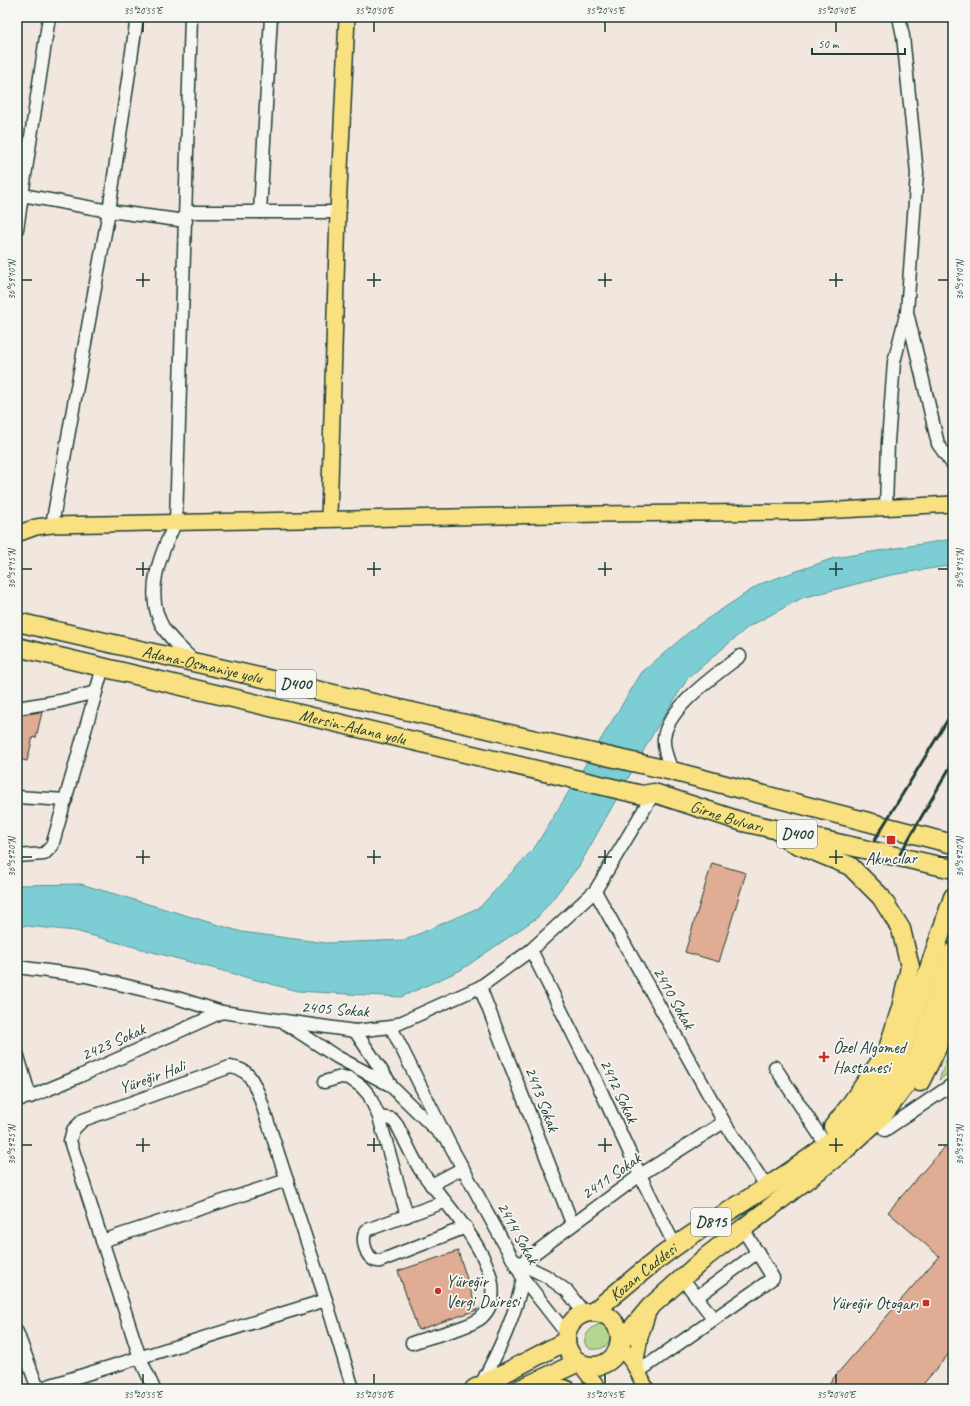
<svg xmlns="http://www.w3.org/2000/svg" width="970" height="1406" font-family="Caveat,sans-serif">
<rect width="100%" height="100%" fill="#f2e7df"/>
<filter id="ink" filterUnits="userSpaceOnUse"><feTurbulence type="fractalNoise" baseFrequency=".025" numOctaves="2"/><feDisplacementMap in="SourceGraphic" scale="8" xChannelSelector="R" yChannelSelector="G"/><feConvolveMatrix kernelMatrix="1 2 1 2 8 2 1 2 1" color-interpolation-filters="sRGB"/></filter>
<g filter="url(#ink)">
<!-- green -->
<g fill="#b5d68f" stroke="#6a8a62">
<path d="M953,1041v29l-14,10z"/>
<path d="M600,1324l6,1 4,4c2,14 -5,22 -20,20l-5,-5c-2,-10 7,-17 15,-20z"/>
</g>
<!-- water -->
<path fill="#7cced4" stroke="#579494" d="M953,539v26l-62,10 -89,23 -54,29 -60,51 -34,54 -75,134 -41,51 -77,53 -60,27 -104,-6 -222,-60 -58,-6v-40l64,-1 161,48 84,11 79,-3 75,-33 55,-60 107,-175 53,-45 65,-43 74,-26z"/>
<!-- building -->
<g fill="#e0ac94" stroke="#1f3d34">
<path d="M42,712l-6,26 -3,-1 -6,24 -10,-2v-44z"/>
<path d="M712,863l34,10 -27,89 -34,-10z"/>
<path d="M944,1147l9,8v194l-34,40h-95l115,-133 -51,-44z"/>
<path d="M458,1251l19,59 -59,20 -20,-59z"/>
</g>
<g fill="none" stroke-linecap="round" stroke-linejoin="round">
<!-- minor casing -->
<g stroke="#1f3d34" stroke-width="15">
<g id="minor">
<path d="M191,17l-15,505c-16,32 -33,73 -12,107 8,12 20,22 30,32"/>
<path d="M899,17l4,19 14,137 -10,139 31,132 15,21"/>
<path d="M17,194l92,17 77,10"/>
<path d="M186,212h152"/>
<path d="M260,212l11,-195"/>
<path d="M17,229l32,-212"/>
<path d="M886,509l2,-67 6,-80 12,-47"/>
<path d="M52,525l57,-314 28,-194"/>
<path d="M17,708l43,-7 36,-9 7,-25"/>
<path d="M672,771c-4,-11 -9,-21 -8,-33 3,-30 53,-64 76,-82"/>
<path d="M17,797l49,3"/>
<path d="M17,856l27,-2 8,-8 44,-154"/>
<path d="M595,891l129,231 42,64"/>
<path d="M531,950l63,126 46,99 35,71"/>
<path d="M17,967l69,9 91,22 45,14 133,19 36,-4 89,-40 51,-37 64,-59 59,-98"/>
<path d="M480,987l92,236"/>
<path d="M285,1023l52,34 53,28 51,50"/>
<path d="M391,1027l58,116 74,135 43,55"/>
<path d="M355,1031l35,52"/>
<path d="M17,1053l13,44"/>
<path d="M775,1067l47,72"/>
<path d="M324,1082l17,-5 8,1 12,8 8,9 10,22 28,99"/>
<path d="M17,1100l13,-3 50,-21 142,-64"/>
<path d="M379,1117l13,2 5,6c8,15 15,32 24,46 21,30 101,109 60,147 -12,10 -53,19 -69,25"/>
<path d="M885,1130l68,-46"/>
<path d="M431,1185l32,-17"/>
<path d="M444,1202l-77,28c-8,8 0,33 13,31l86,-34"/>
<path d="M102,1241l185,-61"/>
<path d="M515,1261l31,15 21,15 17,22"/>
<path d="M520,1264l120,-89 84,-53"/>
<path d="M682,1278l32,41"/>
<path d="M697,1297l61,-45"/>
<path d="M17,1332l21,57"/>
<path d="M638,1372l135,-94 -30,-49"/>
<path d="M480,1386c19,-35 35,-69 43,-108"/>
<path d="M38,1389l288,-89"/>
<path d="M154,1389l-14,-31 -70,-217 3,-11 10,-10 147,-53c20,3 21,11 29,28l67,205 27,89"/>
</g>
</g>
<!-- major casing -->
<g stroke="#1f3d34" stroke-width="18">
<g id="major">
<path d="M329,518l9,-306 9,-195"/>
<path d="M17,534l19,-7 16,-2 548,-11 202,-2 151,-8"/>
<path d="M619,1344l16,22 11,23"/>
<path d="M579,1362l20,27"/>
<path d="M635,1366l5,-29 8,-25"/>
<path d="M531,1387l23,-2 14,4"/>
</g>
</g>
<!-- highway casing -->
<g stroke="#1f3d34" stroke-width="21">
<g id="highway">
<path id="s1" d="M17,622l655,149 281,73"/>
<path id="s2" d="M17,647l625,148 12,-2 89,29 210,47"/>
<path d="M789,841l61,25 31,31 20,32 9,38 -9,41 -14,44 -39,56 -15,19"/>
<path d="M920,1082l17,-34 16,-53"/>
<path id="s3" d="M593,1312c28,-22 55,-47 84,-67 65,-46 172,-98 213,-168 4,-6 7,-15 10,-22l53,-158"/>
<circle cx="593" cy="1339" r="27"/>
<path d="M619,1344l31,-37 57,-51 137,-105 38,-35 23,-30 12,-26 36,-108"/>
<path d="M474,1389l92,-48"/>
<path d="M520,1389l59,-27"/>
</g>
</g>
<!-- minor -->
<use href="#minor" stroke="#f6f6f2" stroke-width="12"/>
<!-- major -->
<use href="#major" stroke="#f9e181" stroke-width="15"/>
<!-- highway -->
<use href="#highway" stroke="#f9e181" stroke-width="18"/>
<!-- rail -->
<g stroke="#1f3d34" stroke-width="3">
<path d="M874,841l79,-130"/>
<path d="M900,854l53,-92"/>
</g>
</g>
</g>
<!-- ticks -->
<path fill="none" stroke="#1f3d34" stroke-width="1.5" d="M143,22v10M374,22v10M605,22v10M836,22v10M143,273v14M374,273v14M605,273v14M836,273v14M22,280h10M136,280h14M367,280h14M598,280h14M829,280h14M938,280h10M143,562v14M374,562v14M605,562v14M836,562v14M22,569h10M136,569h14M367,569h14M598,569h14M829,569h14M938,569h10M143,850v14M374,850v14M605,850v14M836,850v14M22,857h10M136,857h14M367,857h14M598,857h14M829,857h14M938,857h10M143,1138v14M374,1138v14M605,1138v14M836,1138v14M22,1145h10M136,1145h14M367,1145h14M598,1145h14M829,1145h14M938,1145h10M143,1374v10M374,1374v10M605,1374v10M836,1374v10"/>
<!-- markers -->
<g fill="#c8321e" stroke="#f6f6f2" stroke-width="1.5">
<rect x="886" y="835" width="10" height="10" rx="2"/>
<path d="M822 1051h4v4h4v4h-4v4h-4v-4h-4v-4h4z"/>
<circle cx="438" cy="1291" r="4"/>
<rect x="922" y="1299" width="8" height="8" rx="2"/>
</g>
<g text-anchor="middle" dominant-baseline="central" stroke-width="3.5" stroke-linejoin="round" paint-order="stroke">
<!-- shield labels -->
<g fill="#f6f6f2" stroke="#60746d" stroke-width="1">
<rect x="276" y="670" width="40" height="28" rx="3"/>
<rect x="777" y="820" width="40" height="28" rx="3"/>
<rect x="691" y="1208" width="40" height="28" rx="3"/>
</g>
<g font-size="16" font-weight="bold" fill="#1f3d34">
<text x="296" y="684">D400</text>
<text x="797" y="834">D400</text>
<text x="711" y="1222">D815</text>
</g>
<!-- street labels -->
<g font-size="17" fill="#1f3d34" stroke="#f6f6f2">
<text stroke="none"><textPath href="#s1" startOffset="190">Adana-Osmaniye yolu</textPath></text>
<text stroke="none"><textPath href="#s2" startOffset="345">Mersin-Adana yolu</textPath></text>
<text stroke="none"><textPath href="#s2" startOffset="731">Girne Bulvarı</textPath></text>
<text transform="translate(674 998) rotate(61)">2410 Sokak</text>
<text transform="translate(335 1009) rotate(4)">2405 Sokak</text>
<text transform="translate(113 1042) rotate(-24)">2423 Sokak</text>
<text transform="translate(152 1077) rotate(-20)">Yüreğir Hali</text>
<text transform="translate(619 1091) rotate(65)">2412 Sokak</text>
<text transform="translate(542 1099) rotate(69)">2413 Sokak</text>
<text transform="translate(611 1176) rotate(-35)">2411 Sokak</text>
<text transform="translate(518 1233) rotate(61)">2414 Sokak</text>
<text stroke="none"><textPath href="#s3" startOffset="64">Kozan Caddesi</textPath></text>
</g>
<!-- poi labels -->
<g font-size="17" fill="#1f3d34" stroke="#f6f6f2" text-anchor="start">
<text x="891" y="858" text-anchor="middle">Akıncılar</text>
<text x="833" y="1047">Özel Algomed<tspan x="833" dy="20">Hastanesi</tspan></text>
<text x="446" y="1281">Yüreğir<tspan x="446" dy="20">Vergi Dairesi</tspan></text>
<text x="918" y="1303" text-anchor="end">Yüreğir Otogarı</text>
</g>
</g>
<!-- margin -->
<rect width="970" height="1406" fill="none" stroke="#f6f6f2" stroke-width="44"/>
<!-- scale -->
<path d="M812 48v6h93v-6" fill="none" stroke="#1f3d34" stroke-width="2"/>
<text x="818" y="48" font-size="12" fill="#1f3d34" stroke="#f6f6f2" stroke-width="3" paint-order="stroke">50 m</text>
<rect x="22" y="22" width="926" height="1362" fill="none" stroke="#1f3d34" stroke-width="1.5"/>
<g font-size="10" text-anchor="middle" fill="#1f3d34">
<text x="143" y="14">35°20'55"E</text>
<text x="374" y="14">35°20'50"E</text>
<text x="605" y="14">35°20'45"E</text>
<text x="836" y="14">35°20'40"E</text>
<text transform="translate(959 280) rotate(-90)" y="4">36°59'10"N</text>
<text transform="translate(11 280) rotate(-90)" y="4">36°59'10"N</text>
<text transform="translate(959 569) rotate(-90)" y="4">36°59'15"N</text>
<text transform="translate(11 569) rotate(-90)" y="4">36°59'15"N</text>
<text transform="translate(959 857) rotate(-90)" y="4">36°59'20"N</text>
<text transform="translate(11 857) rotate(-90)" y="4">36°59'20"N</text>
<text transform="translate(959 1145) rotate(-90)" y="4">36°59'25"N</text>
<text transform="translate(11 1145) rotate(-90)" y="4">36°59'25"N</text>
<text x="143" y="1398">35°20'55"E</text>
<text x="374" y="1398">35°20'50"E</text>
<text x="605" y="1398">35°20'45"E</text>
<text x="836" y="1398">35°20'40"E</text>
</g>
</svg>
